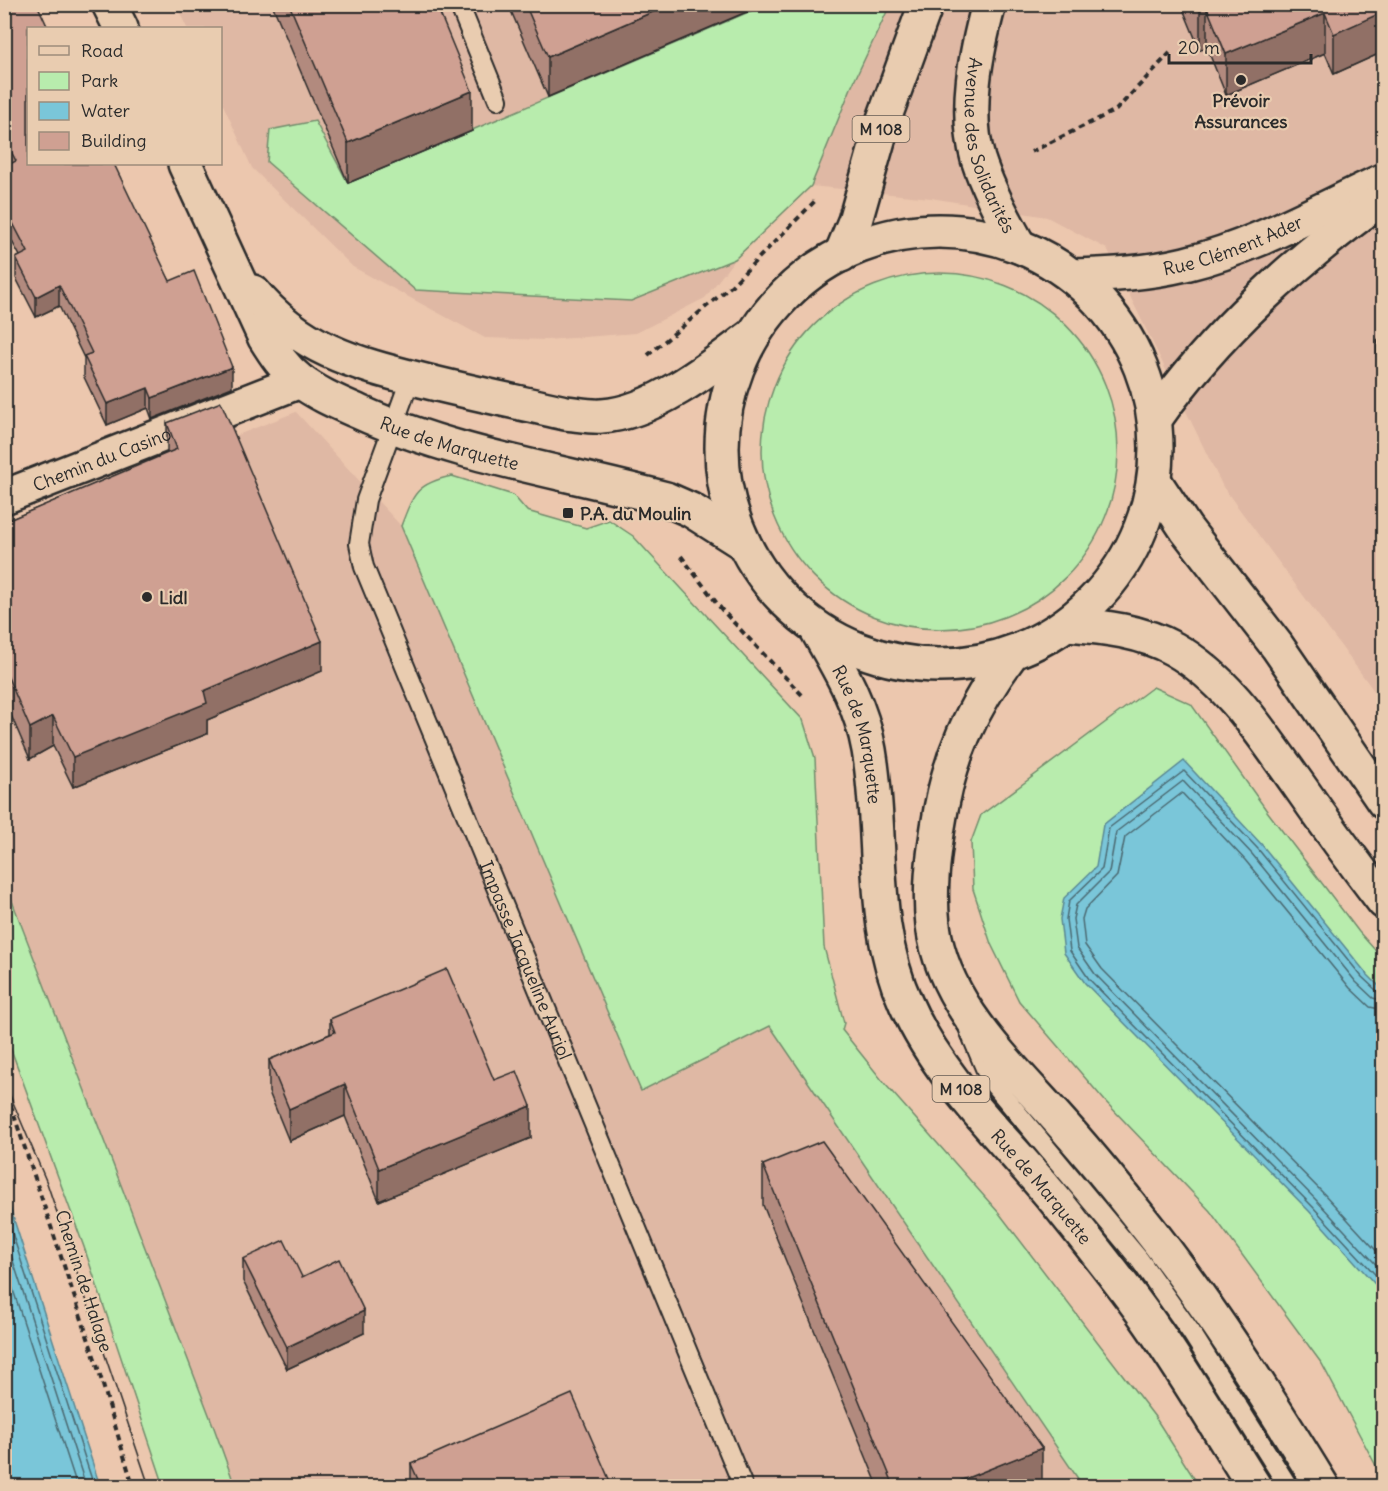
<svg xmlns="http://www.w3.org/2000/svg" width="1388" height="1491" font-family="Delius,sans-serif">
<rect width="100%" height="100%" fill="#ecc7ae"/>
<filter id="ink" filterUnits="userSpaceOnUse"><feTurbulence type="fractalNoise" baseFrequency=".0167" numOctaves="2"/><feDisplacementMap in="SourceGraphic" scale="12" xChannelSelector="R" yChannelSelector="G"/><feConvolveMatrix kernelMatrix="1 2 1 2 8 2 1 2 1" color-interpolation-filters="sRGB"/></filter>
<g filter="url(#ink)">
<!-- built -->
<g fill="#dfb8a4">
<path d="M176,5h1207v698l-160,-216 -116,-238 -60,-32 -116,-19 -120,-12 -76,73 -30,39 -69,35 -90,7 -61,-2 -132,-71 -101,-99 -31,-68 -1,-72h-33z"/>
<path d="M296,412l105,114 240,564 129,-64 313,460h-848l-230,-606v-353z"/>
</g>
<!-- green -->
<g fill="#b8ecad" stroke="#728c6c" stroke-width="1.5">
<path d="M765,5h125l-39,83 -40,98 -76,73 -104,42 -216,-11 -148,-128 3,-32 45,-9 33,62z"/>
<circle cx="940" cy="451" r="178"/>
<path d="M452,476l61,19 14,16 59,17 23,-8 24,16 170,184 12,38 9,189 20,76 -2,7 43,54 114,129 156,204 44,69h-116l-313,-460 -129,65 -240,-565c12,-32 16,-43 51,-50z"/>
<path d="M1153,687l38,17 76,107 92,121 24,27v520l-61,-115 -112,-153 -105,-110 -86,-100 -28,-57 -18,-55 -2,-47 10,-27z"/>
<path d="M4,880l209,545 22,61h-71l-80,-239 -79,-214z"/>
</g>
<!-- water -->
<g fill="#7ac6d9" stroke="#5a8893" stroke-width="1.5">
<path d="M1184,761l78,84 104,128 17,17v303l-74,-82 -224,-228 -21,-30 -4,-34 4,-21 32,-31 7,-42z"/>
<path d="M4,1189l96,297h-95z"/>
</g>
<g fill="none" stroke-linecap="round" stroke-linejoin="round">
<!-- shore -->
<g stroke="#4b6971" stroke-width="1.5">
<path d="M1384,993l-6,-1 -16,-15 -104,-128 -74,-78 -75,57 -7,41 -33,32 -3,18 4,32 19,28 224,228 71,77"/>
<path d="M1384,1001l-11,-3 -17,-16 -104,-128 -69,-73 -67,51 -7,40 -33,33 -3,14 4,29 18,26 223,228 66,71"/>
<path d="M1384,1010l-14,-3 -20,-19 -105,-128 -63,-67 -57,44 -8,39 -32,33 -3,10 3,26 17,24 223,226 59,64"/>
<path d="M4,1208l90,278"/>
<path d="M4,1233l82,253"/>
<path d="M4,1262l73,224"/>
</g>
<!-- service casing -->
<g stroke="#2b2b2b" stroke-width="22">
<g id="service">
<path d="M459,4l39,96"/>
<path id="s1" d="M411,377l-45,123 -7,44 5,23 379,919"/>
<path d="M969,1030l21,50 149,179 52,73 97,154"/>
</g>
</g>
<!-- minor casing -->
<g stroke="#2b2b2b" stroke-width="38">
<g id="minor">
<path id="s2" d="M1072,276c38,-1 76,-3 113,-12 70,-17 134,-54 199,-84"/>
<path d="M1155,419c62,-88 142,-159 229,-222"/>
<path id="s3" d="M4,497l296,-116"/>
</g>
</g>
<!-- tertiary casing -->
<g stroke="#2b2b2b" stroke-width="38">
<g id="tertiary">
<path d="M109,4l12,24"/>
<path id="s4" d="M185,164l80,174c10,16 19,30 34,42 18,14 40,23 60,32 97,44 205,59 307,87l25,11 52,33"/>
<path d="M253,292c46,56 100,71 168,88 47,12 96,22 144,33 12,1 25,4 37,3 52,-3 112,-51 151,-81"/>
</g>
</g>
<!-- primary casing -->
<g stroke="#2b2b2b" stroke-width="38">
<g id="primary">
<path id="s5" d="M989,4c-13,48 -25,106 -11,155 10,31 25,59 41,87"/>
<circle cx="939" cy="448" r="217"/>
<path d="M841,255l14,-34 29,-102 42,-115"/>
<path id="s6" d="M816,628c23,40 45,76 53,122 15,86 0,173 37,254 34,77 101,137 153,201 31,39 63,78 91,118 37,53 70,109 104,163"/>
<path d="M1012,653c-41,55 -64,105 -74,174 -5,32 -9,65 -5,98 9,77 73,136 122,191 29,32 56,65 82,98 69,86 128,179 185,272"/>
</g>
</g>
<!-- trunk casing -->
<g stroke="#2b2b2b" stroke-width="38">
<g id="trunk">
<path d="M1155,482l31,47 91,117 107,156"/>
<path d="M1068,624c36,3 74,7 106,25 55,31 90,88 126,138 27,39 55,77 84,115"/>
</g>
</g>
<!-- path -->
<g stroke="#2b2b2b" stroke-width="4" stroke-dasharray="6 4.5" stroke-linecap="butt">
<path d="M1031,152l85,-42 54,-57"/>
<path d="M648,355l82,-68 86,-87"/>
<path d="M681,556l41,54 82,87"/>
<path d="M4,1085l93,280 36,121"/>
</g>
<!-- service -->
<use href="#service" stroke="#e9ccb0" stroke-width="18"/>
<!-- minor -->
<use href="#minor" stroke="#e9ccb0" stroke-width="33"/>
<!-- tertiary -->
<use href="#tertiary" stroke="#e9ccb0" stroke-width="33"/>
<!-- primary -->
<use href="#primary" stroke="#e9ccb0" stroke-width="33"/>
<!-- trunk -->
<use href="#trunk" stroke="#e9ccb0" stroke-width="33"/>
<!-- tram -->
<path stroke="#2b2b2b" stroke-width="1.5" d="M4,1081l43,102 102,303"/>
</g>
<!-- wall -->
<g fill="#b28a7e" stroke="#2b2b2b" stroke-width="1.5">
<path d="M4,4l166,277 62,106 -80,32 -4,-11 -41,17 -23,-48v-19l-25,-52 -23,11 -20,-39v-20l4,-2 -16,-29v-60l4,-2 -4,-6z"/>
<path d="M272,4h164l36,127 -124,52z"/>
<path d="M508,4h257l-217,93z"/>
<path d="M1181,4h202v48l-49,22 -9,-21 -99,42 -19,-47 -7,2z"/>
<path d="M1383,337v49l-6,-14v-32z"/>
<path d="M167,423l155,248 -115,49v14l-134,53 -20,-41 -23,13 -26,-60v-190l5,11 158,-66z"/>
<path d="M330,1019l164,61 37,58 -152,63 -34,-85 -56,25 -20,-49v-32l61,-26z"/>
<path d="M763,1165l279,321h-164l-115,-281z"/>
<path d="M243,1259l59,18 62,56 -77,36 -44,-88z"/>
<path d="M411,1464l201,22h-201z"/>
</g>
<!-- shaded-wall -->
<g fill="#917066" stroke="#2b2b2b" stroke-width="1.5">
<path d="M671,4h94l-217,93v-40z"/>
<path d="M1383,4v48l-49,22v-40z"/>
<path d="M1207,8v40l-7,2v-40z"/>
<path d="M1325,13v40l-99,42v-41z"/>
<path d="M472,91v40l-124,52v-40z"/>
<path d="M59,285v21l-23,11v-20z"/>
<path d="M232,367v20l-80,32v-21z"/>
<path d="M148,388v20l-41,17v-21z"/>
<path d="M322,641v30l-115,49v14l-134,53v-30l131,-66z"/>
<path d="M53,716v30l-23,13v-31z"/>
<path d="M345,1084v32l-56,25v-32z"/>
<path d="M531,1106v32l-152,63v-32z"/>
<path d="M364,1311v22l-77,36v-22z"/>
<path d="M1042,1448v38h-95z"/>
</g>
<!-- building -->
<g fill="#cfa092" stroke="#2b2b2b" stroke-width="1.5">
<path d="M4,4h33l11,24h-20v136h86l56,117 24,-10 38,96 -80,31 -4,-10 -41,16 -23,-48 8,-3 -33,-68 -23,12 -20,-39 12,-6 -24,-46v-39l12,-6 -12,-23z"/>
<path d="M289,4h147l36,87 -124,52z"/>
<path d="M525,4h146l-123,53z"/>
<path d="M1198,4h185v8l-49,22 -9,-21 -99,41 -19,-46 -7,2z"/>
<path d="M1383,337v17l-6,-14z"/>
<path d="M221,402l101,239 -118,50 3,12 -134,54 -20,-41 -23,12 -26,-60v-159l5,11 168,-71 -10,-26z"/>
<path d="M447,969l47,111 23,-9 14,35 -152,63 -34,-85 -56,25 -20,-49 66,-28 -5,-13z"/>
<path d="M822,1141l220,307 -95,38h-53l-131,-321z"/>
<path d="M284,1240l18,37 37,-18 25,52 -77,36 -44,-88z"/>
<path d="M572,1394l40,92h-191l-10,-22z"/>
<path d="M698,1478l4,8h-24z"/>
</g>
</g>
<!-- markers -->
<g fill="#2b2b2b" stroke="#e9ccb0" stroke-width="2">
<circle cx="1241" cy="80" r="6"/>
<rect x="562" y="507" width="12" height="12" rx="3"/>
<circle cx="147" cy="597" r="6"/>
</g>
<g text-anchor="middle" dominant-baseline="central" stroke-width="4.5" stroke-linejoin="round" paint-order="stroke">
<!-- shield labels -->
<g fill="#e9ccb0" stroke="#645b53" stroke-width="1.5">
<rect x="852.5" y="116" width="57" height="26" rx="4.5"/>
<rect x="932.5" y="1076" width="57" height="26" rx="4.5"/>
</g>
<g font-size="16" font-weight="bold" fill="#2b2b2b">
<text x="881" y="129">M 108</text>
<text x="961" y="1089">M 108</text>
</g>
<!-- poi labels -->
<g font-size="18" font-weight="bold" fill="#2b2b2b" stroke="#e9ccb0" text-anchor="start">
<text x="1241" y="100" text-anchor="middle">Prévoir<tspan x="1241" dy="21">Assurances</tspan></text>
<text x="580" y="513">P.A. du Moulin</text>
<text x="159" y="597">Lidl</text>
</g>
<!-- street labels -->
<g font-size="18" fill="#2b2b2b" stroke="#e9ccb0">
<text stroke="none"><textPath href="#s5" startOffset="146">Avenue des Solidarités</textPath></text>
<text stroke="none"><textPath href="#s2" startOffset="165">Rue Clément Ader</textPath></text>
<text stroke="none"><textPath href="#s4" startOffset="410">Rue de Marquette</textPath></text>
<text stroke="none"><textPath href="#s3" startOffset="105">Chemin du Casino</textPath></text>
<text stroke="none"><textPath href="#s6" startOffset="116">Rue de Marquette</textPath></text>
<text stroke="none"><textPath href="#s1" startOffset="624">Impasse Jacqueline Auriol</textPath></text>
<text stroke="none"><textPath href="#s6" startOffset="620">Rue de Marquette</textPath></text>
<text transform="translate(84 1281) rotate(72)">Chemin de Halage</text>
</g>
</g>
<!-- margin -->
<rect width="1388" height="1491" fill="none" stroke="#e9ccb0" stroke-width="24"/>
<rect x="12" y="12" width="1364" height="1467" fill="none" stroke="#2b2b2b" stroke-width="2" filter="url(#ink)"/>
<!-- legend -->
<rect x="27" y="27" width="195" height="138" fill="#e9ccb0" stroke="#9d8c7b" stroke-width="1.5"/>
<rect x="39" y="46" width="30" height="9" fill="#e9ccb0" stroke="#9d8c7b" stroke-width="1.5"/>
<text x="81" y="57" font-size="18" fill="#2b2b2b">Road</text>
<rect x="39" y="72" width="30" height="18" fill="#b8ecad" stroke="#9d8c7b" stroke-width="1.5"/>
<text x="81" y="87" font-size="18" fill="#2b2b2b">Park</text>
<rect x="39" y="102" width="30" height="18" fill="#7ac6d9" stroke="#9d8c7b" stroke-width="1.5"/>
<text x="81" y="117" font-size="18" fill="#2b2b2b">Water</text>
<rect x="39" y="132" width="30" height="18" fill="#cfa092" stroke="#9d8c7b" stroke-width="1.5"/>
<text x="81" y="147" font-size="18" fill="#2b2b2b">Building</text>
<!-- scale -->
<path d="M1169 54v9h142v-9" fill="none" stroke="#2b2b2b" stroke-width="3"/>
<text x="1178" y="54" font-size="18" fill="#2b2b2b" stroke="#e9ccb0" stroke-width="4.5" paint-order="stroke">20 m</text>
</svg>
